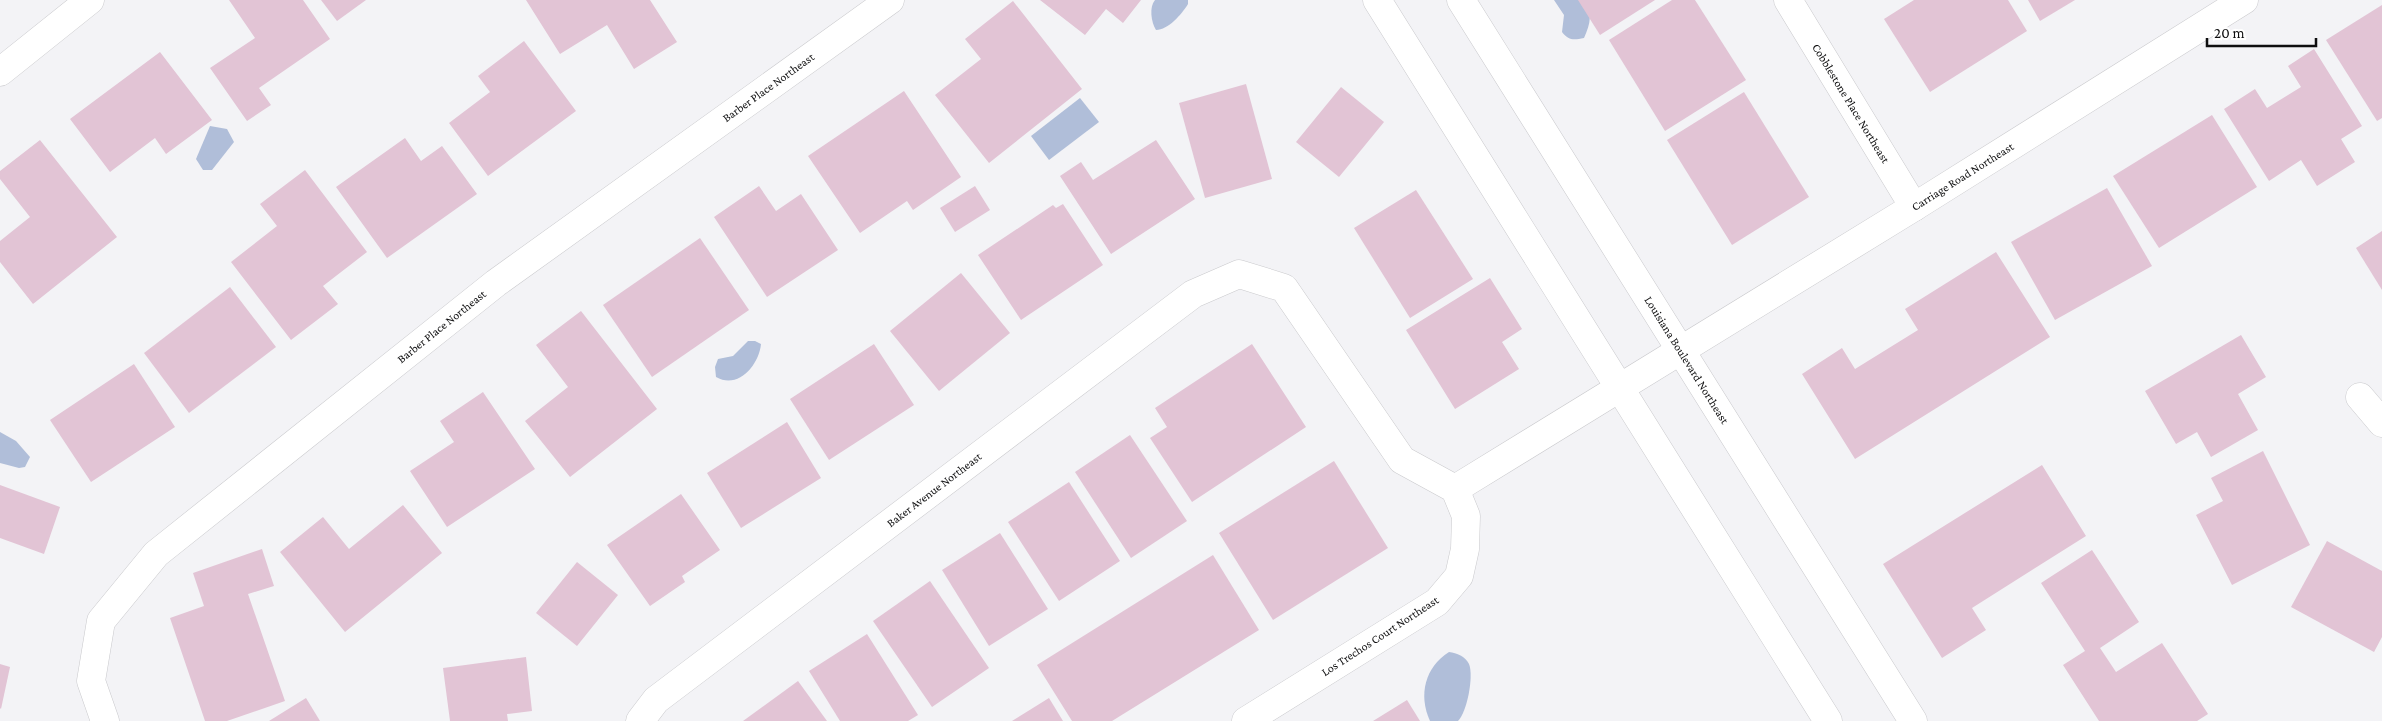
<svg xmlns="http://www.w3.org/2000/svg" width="2382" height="721" font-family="'Crimson Pro',serif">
<rect width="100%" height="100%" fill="#f3f3f6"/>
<!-- water -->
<g fill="#b0bed9">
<path d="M1155,0h33v4c-6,10 -20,26 -32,26 -5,-8 -7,-23 -1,-30z"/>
<path d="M1554,0h31c7,15 6,22 -1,38 -10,2 -15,3 -22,-6l2,-17z"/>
<path d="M1080,98l19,24 -50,38 -18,-24z"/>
<path d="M210,126l17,3 7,13 -22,28h-9l-7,-11z"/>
<path d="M748,341h7l6,3c-2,21 -23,46 -45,33l-1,-10 3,-8 15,-3z"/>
<path d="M0,432l16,9 14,16 -5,10 -6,1 -19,-5z"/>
<path d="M1449,652c8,1 16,4 20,12 5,12 -2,48 -11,57h-28c-12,-26 -5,-54 19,-69z"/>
</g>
<!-- building -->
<g fill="#e2c4d5">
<path d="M229,0h74l27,39 -71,49 12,17 -24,16 -37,-53 45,-30z"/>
<path d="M321,0h45l-29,21z"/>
<path d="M526,0h124l27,42 -43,27 -27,-44 -47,29z"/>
<path d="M1040,0h101l-18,23 -17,-14 -21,26z"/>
<path d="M1578,0h77l-55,35z"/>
<path d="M1672,0h23l51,80 -81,51 -56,-91z"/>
<path d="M1914,0h94l19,31 -97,61 -46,-73z"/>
<path d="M2028,0h47l-35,21z"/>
<path d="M1013,1l69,88 -93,74 -54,-68 46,-36 -16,-20z"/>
<path d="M2382,5v113l-5,3 -51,-81z"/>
<path d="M524,41l52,70 -88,65 -39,-53 41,-31 -12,-16z"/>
<path d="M2314,49l48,77 -21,13 14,23 -38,24 -16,-26 -32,21 -45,-72 31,-20 12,19 34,-21 -13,-21z"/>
<path d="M160,52l52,68 -46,34 -11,-16 -45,34 -40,-53z"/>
<path d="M1246,84l26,95 -67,19 -26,-95z"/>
<path d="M1341,87l43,35 -45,55 -43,-35z"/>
<path d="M904,91l57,86 -48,33 -6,-9 -47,32 -52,-77z"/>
<path d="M1744,92l65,105 -77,48 -65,-105z"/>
<path d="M2212,115l45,72 -98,61 -46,-72z"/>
<path d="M405,138l16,23 21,-15 35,48 -90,64 -51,-71z"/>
<path d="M40,140l77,97 -84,67 -33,-42v-21l30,-24 -30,-38v-8z"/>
<path d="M1156,140l39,59 -84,55 -51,-78 21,-14 12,18z"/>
<path d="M305,170l62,82 -44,34 15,18 -47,36 -60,-78 46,-36 -17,-22z"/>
<path d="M759,186l17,25 25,-17 37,56 -71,47 -53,-80z"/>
<path d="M975,186l15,24 -35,22 -15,-24z"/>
<path d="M2107,188l45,78 -97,54 -44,-78z"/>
<path d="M1416,190l57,89 -63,39 -56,-90z"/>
<path d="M1063,204l40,61 -82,55 -43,-65 75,-50 3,3z"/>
<path d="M2382,231v59l-26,-42z"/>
<path d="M700,238l49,72 -97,67 -49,-72z"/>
<path d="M1996,252l54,85 -195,122 -53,-85 40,-26 13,21 63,-39 -13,-21z"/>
<path d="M961,273l49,60 -71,58 -49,-60z"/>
<path d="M1490,278l32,51 -20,13 17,27 -64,40 -49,-79z"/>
<path d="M230,287l46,60 -87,66 -45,-60z"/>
<path d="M581,311l76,98 -87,68 -45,-56 43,-34 -32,-42z"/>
<path d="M2241,335l25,42 -28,17 20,36 -47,27 -14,-25 -21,12 -31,-53z"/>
<path d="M874,344l40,61 -85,55 -39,-61z"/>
<path d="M1252,344l54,83 -114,75 -42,-64 17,-11 -12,-19z"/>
<path d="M134,364l41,63 -84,55 -41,-62z"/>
<path d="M483,392l52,77 -88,58 -37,-56 44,-29 -14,-21z"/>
<path d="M787,422l34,56 -80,50 -34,-55z"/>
<path d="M1130,435l57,86 -56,37 -56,-86z"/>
<path d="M2263,451l47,94 -78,40 -36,-70 27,-14 -12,-23z"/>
<path d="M1334,461l54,87 -115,72 -54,-87z"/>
<path d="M2042,465l44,71 -114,72 14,22 -44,28 -59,-94z"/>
<path d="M1069,482l51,79 -61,40 -51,-79z"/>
<path d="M0,485l60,22 -16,47 -44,-16z"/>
<path d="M681,494l39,56 -38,26 3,6 -35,24 -43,-61z"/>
<path d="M403,505l39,48 -97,79 -65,-80 43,-35 26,32z"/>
<path d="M1000,533l48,76 -59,37 -47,-76z"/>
<path d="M2327,541l55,30v66l-8,15 -83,-45z"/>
<path d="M262,549l12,37 -26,8 37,107 -58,20h-22l-35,-103 34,-12 -11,-33z"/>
<path d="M2092,550l47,72 -39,26 16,24 46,-29 46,71 -11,7h-98l-36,-56 22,-14 -44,-68z"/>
<path d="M1213,555l46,75 -147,91h-40l-35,-56z"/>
<path d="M577,562l41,33 -41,51 -41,-33z"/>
<path d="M930,581l59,87 -57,39 -59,-86z"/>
<path d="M867,634l51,81 -10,6h-68l-31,-50z"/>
<path d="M526,657l6,54 -25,3 1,7h-58l-7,-53z"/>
<path d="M0,664l10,3 -9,42 -1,-1z"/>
<path d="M798,681l29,40h-84z"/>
<path d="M306,698l14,23h-51z"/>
<path d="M1049,698l14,23h-51z"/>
<path d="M1407,700l13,21h-47z"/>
</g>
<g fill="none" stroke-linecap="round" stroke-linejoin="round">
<!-- minor casing -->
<g stroke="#cacacd" stroke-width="29">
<g id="minor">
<path id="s1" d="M1788,0l126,207"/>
<path d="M0,72l90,-72"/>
<path d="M2360,397l22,26"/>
<path id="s2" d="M1455,489l459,-282 330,-207"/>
<path id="s3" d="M105,721l-14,-40 10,-60 55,-67 340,-271 394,-283"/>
<path id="s4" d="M640,721l16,-21 537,-406 46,-20 45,14 118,172 53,29 11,27 -1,33 -6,27 -22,26 -191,119"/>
</g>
</g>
<!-- tertiary casing -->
<g stroke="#cacacd" stroke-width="29">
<g id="tertiary">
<path d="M1377,0l451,721"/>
<path id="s5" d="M1461,0l452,721"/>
</g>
</g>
<!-- minor -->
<use href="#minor" stroke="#fff" stroke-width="28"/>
<!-- tertiary -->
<use href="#tertiary" stroke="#fff" stroke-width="28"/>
</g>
<g text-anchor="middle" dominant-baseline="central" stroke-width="5" stroke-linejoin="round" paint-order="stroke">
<!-- street labels -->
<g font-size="12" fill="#0e0e0f" stroke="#fff">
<text stroke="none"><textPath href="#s3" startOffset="960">Barber Place Northeast</textPath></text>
<text stroke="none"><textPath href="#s1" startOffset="121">Cobblestone Place Northeast</textPath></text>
<text stroke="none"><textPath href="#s2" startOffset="596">Carriage Road Northeast</textPath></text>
<text stroke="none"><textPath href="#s3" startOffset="555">Barber Place Northeast</textPath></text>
<text stroke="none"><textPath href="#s5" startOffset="425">Louisiana Boulevard Northeast</textPath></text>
<text stroke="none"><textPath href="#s4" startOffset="375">Baker Avenue Northeast</textPath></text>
<text transform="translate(1380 636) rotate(-33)">Los Trechos Court Northeast</text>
</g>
</g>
<!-- scale -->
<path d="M2207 38v8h109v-8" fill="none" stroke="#0e0e0f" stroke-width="2.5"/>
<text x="2214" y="38" font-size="15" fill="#0e0e0f" stroke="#ffffff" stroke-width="4" paint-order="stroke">20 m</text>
</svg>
